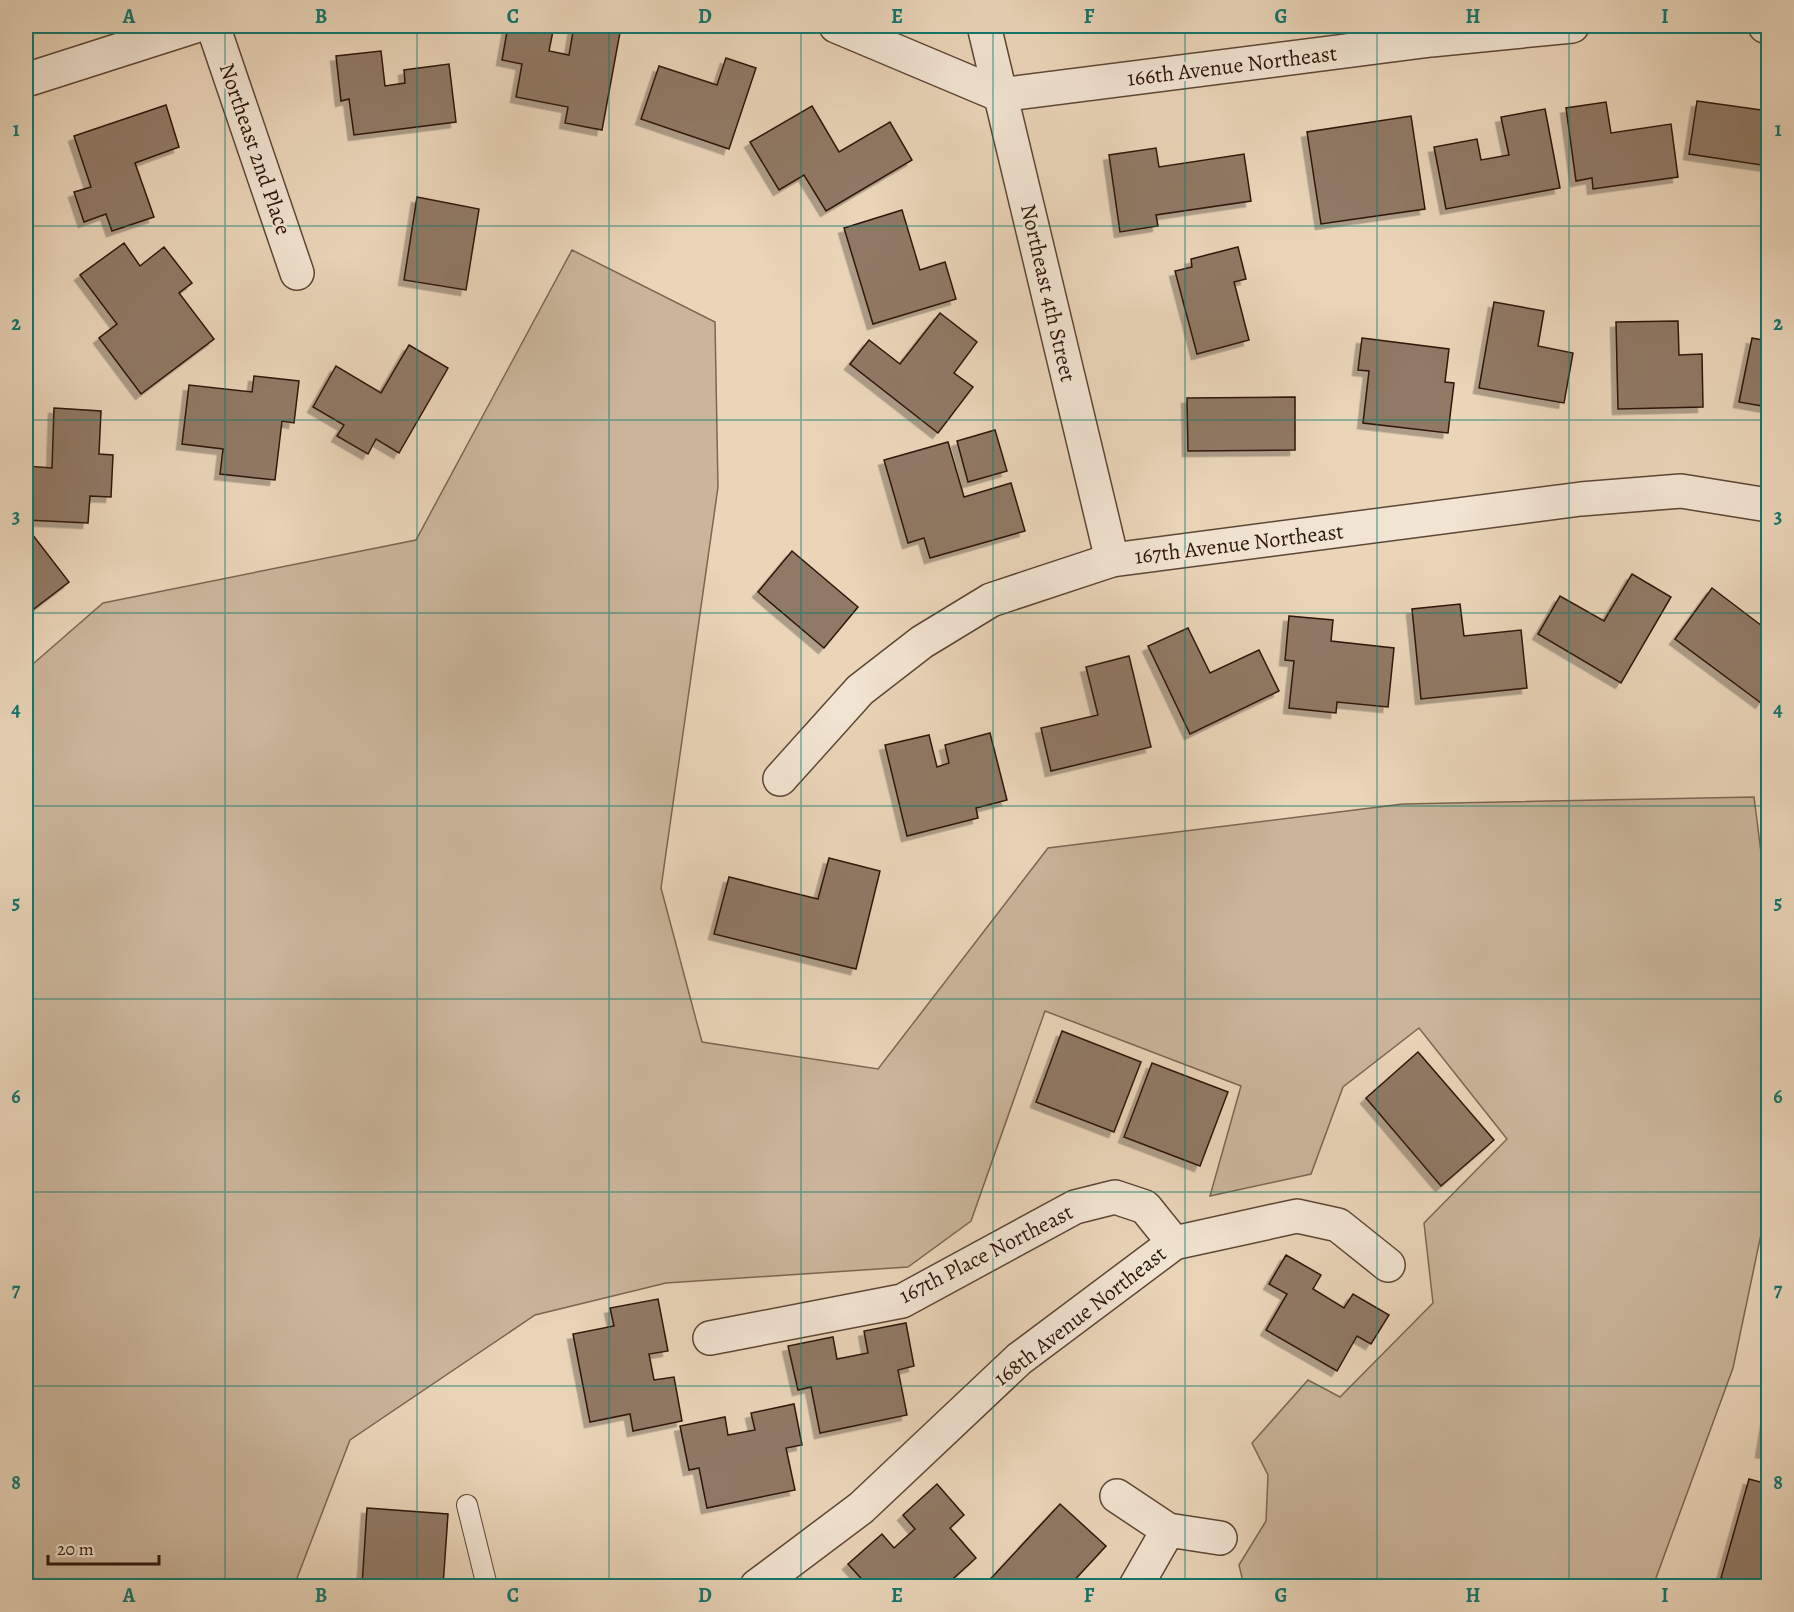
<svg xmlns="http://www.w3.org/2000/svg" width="1794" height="1612" font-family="Alegreya,serif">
<defs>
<filter id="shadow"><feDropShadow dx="-5.5" dy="5.5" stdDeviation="0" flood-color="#0004"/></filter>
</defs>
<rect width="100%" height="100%" fill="#ead5b9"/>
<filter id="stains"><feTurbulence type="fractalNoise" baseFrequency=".00333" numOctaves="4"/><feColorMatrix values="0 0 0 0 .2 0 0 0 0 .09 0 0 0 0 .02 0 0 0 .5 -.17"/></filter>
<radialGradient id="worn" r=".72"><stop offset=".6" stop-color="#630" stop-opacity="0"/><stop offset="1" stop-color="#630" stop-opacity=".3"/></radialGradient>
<!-- green -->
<path fill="#cab59b" stroke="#7c6652" stroke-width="1.5" d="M572,250l143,72 3,165 -57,401 41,154 176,27 170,-221 355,-44 351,-7 14,111v293l-35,167 -80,218h-409l-5,-21 27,-44 2,-46 -16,-32 56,-63 32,17 93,-94 -9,-80 83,-84 -88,-111 -76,59 -32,87 -101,22 31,-110 -196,-75 -74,210 -63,46 -242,16 -131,32 -185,125 -56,146h-268v-916l77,-67 313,-63z"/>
<!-- building -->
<g fill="#907965" stroke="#2e1609" stroke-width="1.5" filter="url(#shadow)">
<path d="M508,26h46l-5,25 20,4 5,-29h36l11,1 -19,103 -37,-7 3,-16 -52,-10 6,-33 -20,-4z"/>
<path d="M381,51l4,35 20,-3 -1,-13 45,-6 7,58 -102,13 -5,-36 -8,2 -5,-45z"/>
<path d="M726,58l30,10 -27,81 -88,-30 18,-53 58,19z"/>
<path d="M1697,101l71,10v55l-79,-12z"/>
<path d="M1606,102l5,31 60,-9 7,53 -85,12 -1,-11 -16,3 -10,-73z"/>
<path d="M166,105l13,42 -44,16 19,54 -42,14 -6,-17 -22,8 -10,-30 17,-5 -17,-51z"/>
<path d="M812,106l27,46 51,-30 22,38 -86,51 -22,-36 -25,15 -29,-48z"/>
<path d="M1545,109l15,79 -114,21 -12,-62 43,-8 4,21 28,-5 -8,-38z"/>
<path d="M1411,116l14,93 -104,15 -14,-92z"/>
<path d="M1156,148l3,19 85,-13 7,47 -95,14 2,11 -38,6 -11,-77z"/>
<path d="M417,197l62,12 -13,81 -62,-10z"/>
<path d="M902,210l18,60 25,-8 11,37 -83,25 -29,-96z"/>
<path d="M124,243l16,23 24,-19 28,36 -13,10 35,46 -73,55 -42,-56 18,-14 -37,-49z"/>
<path d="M1238,247l8,32 -12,3 15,58 -52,14 -22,-83 17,-4 -1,-8z"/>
<path d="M1494,302l50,9 -6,35 35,7 -9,50 -85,-15z"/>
<path d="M940,313l37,29 -23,31 19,14 -35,46 -88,-69 19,-24 31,24z"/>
<path d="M1678,321l1,34 23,-1 1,53 -85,2 -2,-87z"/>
<path d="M1362,338l87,11 -4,33 9,1 -6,50 -85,-10 6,-52 -11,-1z"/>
<path d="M1752,338l16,3v66l-29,-5z"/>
<path d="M409,345l39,23 -49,85 -23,-14 -8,15 -31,-18 7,-11 -31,-18 23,-41 45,27z"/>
<path d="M254,376l45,5 -5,42 -12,-2 -7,59 -55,-6 3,-25 -41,-5 7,-59 63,7z"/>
<path d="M1295,397v53l-107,1 -1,-53z"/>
<path d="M54,408l47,3 -2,43 14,1 -2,42 -21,-1 -2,27 -62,-3v-54l26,2z"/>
<path d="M995,430l12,41 -39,11 -11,-41z"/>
<path d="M948,442l16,55 47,-14 14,48 -95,27 -6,-20 -16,5 -24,-83z"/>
<path d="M32,534l37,48 -43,33v-76z"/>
<path d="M792,551l66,56 -34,41 -66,-56z"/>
<path d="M1632,574l39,23 -50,86 -83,-49 22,-38 44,25z"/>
<path d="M1712,588l54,41 2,-3v67l-7,10 -86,-64z"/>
<path d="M1460,604l4,32 57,-6 6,58 -106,11 -9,-90z"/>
<path d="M1289,616l44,4 -2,21 63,7 -6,59 -51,-5 -1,11 -47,-5 5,-47 -9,-1z"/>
<path d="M1188,628l22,45 49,-23 20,41 -89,43 -42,-88z"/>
<path d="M1129,656l22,91 -100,24 -10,-43 57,-13 -12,-48z"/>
<path d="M990,733l17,67 -31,8 2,10 -71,18 -22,-91 44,-10 8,32 12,-4 -4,-18z"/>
<path d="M829,858l51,13 -24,98 -142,-35 15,-57 89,22z"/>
<path d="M1062,1031l79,31 -27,70 -78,-30z"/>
<path d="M1418,1052l76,88 -53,46 -75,-88z"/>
<path d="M1152,1063l76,29 -28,74 -76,-29z"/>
<path d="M1286,1255l35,20 -8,14 31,19 9,-14 36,21 -18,29 -14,-8 -20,35 -71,-41 21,-36 -18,-10z"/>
<path d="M658,1299l10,52 -19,3 5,26 20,-3 8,44 -49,10 -3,-17 -40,8 -17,-88 41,-8 -4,-18z"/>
<path d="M906,1323l8,43 -16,4 9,45 -87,18 -9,-46 -13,3 -10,-44 45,-9 4,22 31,-6 -4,-22z"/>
<path d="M794,1404l8,41 -16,3 9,42 -88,18 -8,-40 -10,2 -9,-44 45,-9 3,18 27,-5 -4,-17z"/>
<path d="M1768,1409v44l-7,-1z"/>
<path d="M1749,1479l19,5v102h-15l-32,-8z"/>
<path d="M937,1484l27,31 -14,13 26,30 -31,28h-77l-20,-22 34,-30 12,14 21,-19 -12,-14z"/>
<path d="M1060,1504l46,42 -37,40h-85z"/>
<path d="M367,1508l81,6 -5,72h-81z"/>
</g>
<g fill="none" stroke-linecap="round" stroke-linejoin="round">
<!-- service casing -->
<g stroke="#5d4635" stroke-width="22">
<path id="service" d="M467,1505l20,81"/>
</g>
<!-- minor casing -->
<g stroke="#5d4635" stroke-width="36">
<g id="minor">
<path d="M213,26l84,247"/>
<path d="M836,26l164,69 431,-55 141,-14"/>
<path d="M984,26l128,534"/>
<path d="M1765,26h3"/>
<path d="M26,80l169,-54"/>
<path d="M780,779l80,-89 62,-48 69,-42 121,-40 469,-61 100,-8 87,14"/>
<path d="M710,1338l192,-37 173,-94 40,-10 30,10 29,36"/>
<path d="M1117,1496l51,34 52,8"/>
<path d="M757,1586l104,-78 158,-149 155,-116 123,-27 41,9 50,40"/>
<path d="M1136,1586l32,-56"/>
</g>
</g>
<!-- service -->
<use href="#service" stroke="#f1e4d2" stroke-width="20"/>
<!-- minor -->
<use href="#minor" stroke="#f1e4d2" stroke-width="33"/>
</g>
<!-- grid -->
<path fill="none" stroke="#0f766e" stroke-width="1.5" stroke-opacity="0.55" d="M225,26v1560M417,26v1560M609,26v1560M801,26v1560M993,26v1560M1185,26v1560M1377,26v1560M1569,26v1560M26,226h1742M26,420h1742M26,613h1742M26,806h1742M26,999h1742M26,1192h1742M26,1386h1742"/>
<g text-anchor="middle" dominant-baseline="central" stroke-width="4.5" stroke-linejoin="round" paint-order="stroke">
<!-- street labels -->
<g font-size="22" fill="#2e1609" stroke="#f1e4d2">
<text transform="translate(1232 66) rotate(-7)">166th Avenue Northeast</text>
<text transform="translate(255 149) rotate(71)">Northeast 2nd Place</text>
<text transform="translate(1048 293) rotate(77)">Northeast 4th Street</text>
<text transform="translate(1239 544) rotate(-7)">167th Avenue Northeast</text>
<text transform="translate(986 1254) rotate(-27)">167th Place Northeast</text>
<text transform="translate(1080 1316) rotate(-38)">168th Avenue Northeast</text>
</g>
</g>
<!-- margin -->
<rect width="1794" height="1612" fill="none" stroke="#ead5b9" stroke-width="66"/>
<!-- scale -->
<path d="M48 1555v9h111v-9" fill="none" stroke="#2e1609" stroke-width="3"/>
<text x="57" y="1555" font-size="18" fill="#2e1609" stroke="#f1e4d2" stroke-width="4.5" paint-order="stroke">20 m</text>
<rect x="33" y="33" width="1728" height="1546" fill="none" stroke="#0f766e" stroke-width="2"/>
<g font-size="20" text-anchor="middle" font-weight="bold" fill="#0f766e">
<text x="129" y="23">A</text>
<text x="321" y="23">B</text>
<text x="513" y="23">C</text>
<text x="705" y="23">D</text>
<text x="897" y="23">E</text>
<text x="1089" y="23">F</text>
<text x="1281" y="23">G</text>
<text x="1473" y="23">H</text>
<text x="1665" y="23">I</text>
<text x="16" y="136">1</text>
<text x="1778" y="136">1</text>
<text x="16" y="330">2</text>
<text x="1778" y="330">2</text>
<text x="16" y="523">3</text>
<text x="1778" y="523">3</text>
<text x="16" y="716">4</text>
<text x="1778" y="716">4</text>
<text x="16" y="909">5</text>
<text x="1778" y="909">5</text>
<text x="16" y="1103">6</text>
<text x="1778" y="1103">6</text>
<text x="16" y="1296">7</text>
<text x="1778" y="1296">7</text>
<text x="16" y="1489">8</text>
<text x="1778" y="1489">8</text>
<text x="129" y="1602">A</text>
<text x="321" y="1602">B</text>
<text x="513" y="1602">C</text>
<text x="705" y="1602">D</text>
<text x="897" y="1602">E</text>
<text x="1089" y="1602">F</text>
<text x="1281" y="1602">G</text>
<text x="1473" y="1602">H</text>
<text x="1665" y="1602">I</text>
</g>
<rect width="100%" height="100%" filter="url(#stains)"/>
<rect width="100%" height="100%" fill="url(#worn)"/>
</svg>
